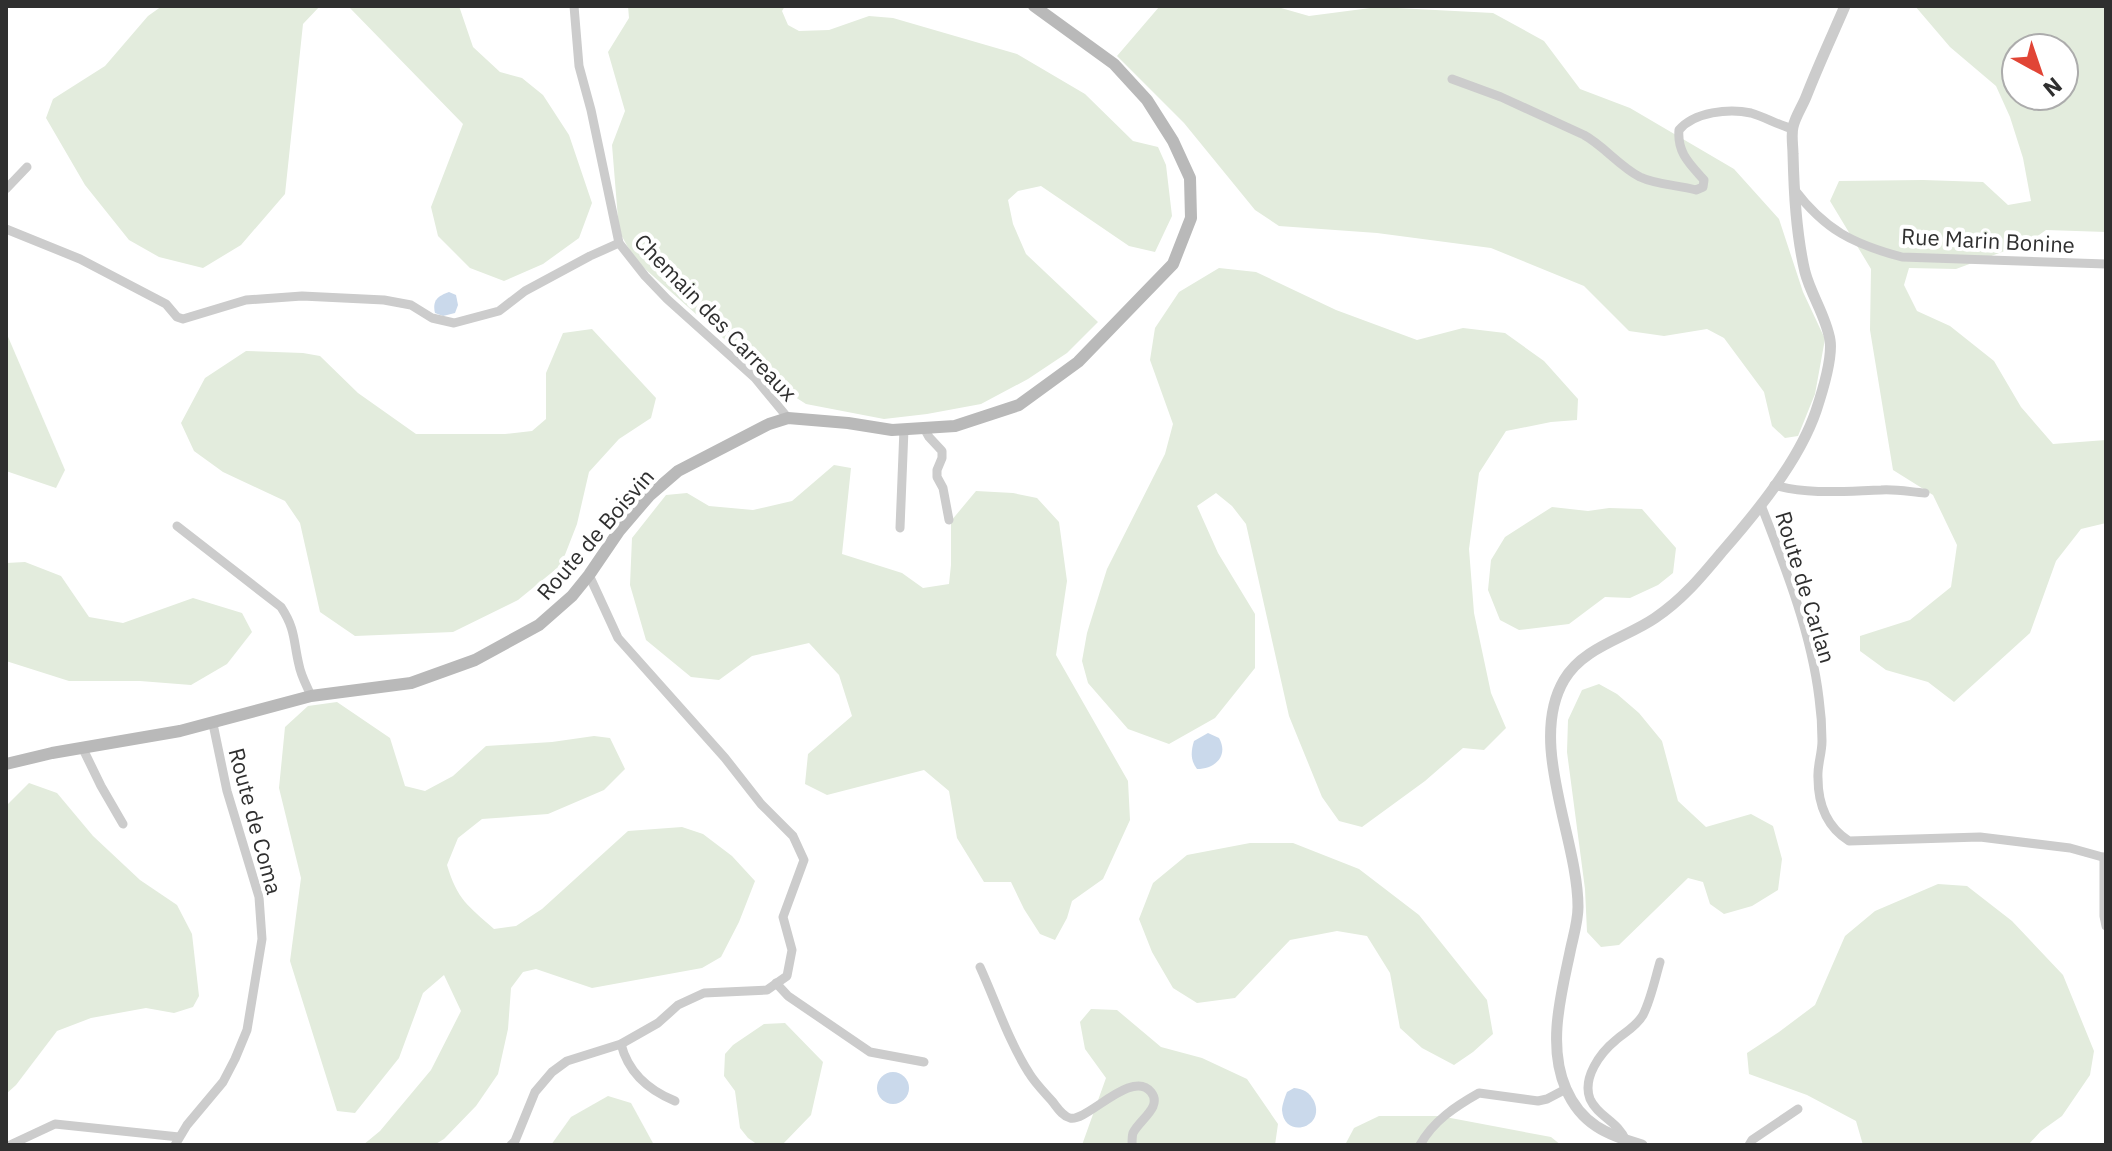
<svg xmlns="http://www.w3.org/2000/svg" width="2112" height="1151" font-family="'IBM Plex Sans',sans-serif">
<rect width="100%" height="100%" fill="#fff"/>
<!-- green -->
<g fill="#e3ecdd" fill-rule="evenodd">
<path d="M162,6h158l-17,18 -18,170 -44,51 -38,23 -44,-11 -30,-17 -44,-55 -39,-67 7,-19 52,-33 43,-50z"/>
<path d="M348,6h111l14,41 27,25 22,6 21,17 26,40 23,68 -13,35 -36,26 -39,17 -34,-13 -32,-32 -7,-29 32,-83z"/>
<path d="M628,6h157l-3,5 6,14 11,6 30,-1 40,-14 24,2 124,36 68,40 48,47 25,6 8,18 6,51 -17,36 -26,-6 -88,-60 -23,5 -10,9 5,24 13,30 72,68 -31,31 -39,26 -47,25 -54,10 -43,5 -78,-15 -31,-20 -140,-124 -16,-29 -7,-86 13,-34 -17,-59 21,-34z"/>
<path d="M1163,6h111l35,10 69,-9 115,6 51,28 36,48 50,19 104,61 45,50 24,73 22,47 -10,55 -17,42 -13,2 -13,-12 -8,-34 -40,-54 -17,-9 -43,7 -35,-5 -45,-45 -93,-38 -114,-15 -98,-7 -24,-16 -71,-87 -67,-67 42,-49z"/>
<path d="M1915,6h191v226l-60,-2 -17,12 -73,27 -47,-1 -5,17 13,26 33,15 44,35 27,46 32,37 53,-4v83l-25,6 -25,32 -26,72 -76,69 -26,-20 -42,-12 -26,-19v-15l50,-16 41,-33 6,-42 -24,-50 -40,-25 -23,-140 1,-61 -41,-68 9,-20 84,-1 60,2 25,23 23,-4 -8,-43 -13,-41 -14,-31 -46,-39zM2016,48h48v48h-48z"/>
<path d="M1219,268l37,4 80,38 81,30 46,-12 42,5 39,28 34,38 -1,21 -26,2 -45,9 -27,42 -10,76 5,64 17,80 15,35 -22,22 -21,-2 -38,33 -63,46 -23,-6 -17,-24 -33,-81 -43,-192 -14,-18 -16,-13 -19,13 21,47 37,61v54l-40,50 -46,26 -41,-15 -40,-46 -6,-22 5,-28 20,-64 58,-115 8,-30 -23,-64 5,-32 24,-36z"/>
<path d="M592,329l64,69 -5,20 -32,21 -30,33 -12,52 -16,41 -43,35 -65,32 -98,4 -35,-24 -20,-89 -15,-22 -62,-29 -29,-21 -13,-28 24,-45 41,-27 57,2 17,3 38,37 58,41h89l27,-3 14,-12v-46l17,-40z"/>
<path d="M6,332l59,138 -9,18 -50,-17z"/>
<path d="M834,465l17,3 -9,86 60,19 21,15 26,-4 2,-19v-44l25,-30 37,2 24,5 22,24 8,59 -11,74 72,126 2,39 -27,59 -31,22 -5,17 -12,22 -15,-6 -16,-25 -13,-27h-27l-27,-44 -8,-47 -25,-21 -97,25 -22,-11 3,-30 44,-38 -13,-41 -30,-32 -57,13 -33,24 -28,-3 -45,-37 -16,-55 2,-47 34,-43 21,-2 22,13 44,4 39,-9z"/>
<path d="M1552,507l36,4 21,-3 33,1 34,39 -3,25 -15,12 -28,13 -25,-1 -36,27 -50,6 -19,-10 -12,-30 3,-30 14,-23z"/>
<path d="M25,562l36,14 28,41 34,6 70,-25 49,15 10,19 -25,32 -36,21 -51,-4h-71l-63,-20v-98z"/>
<path d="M1599,684l18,10 22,19 23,28 16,60 28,26 45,-13 22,12 9,33 -4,31 -26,16 -28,8 -14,-10 -7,-22 -15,-4 -69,67 -18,2 -14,-15 -2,-43 -18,-137 1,-32 14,-30z"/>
<path d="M337,702l53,36 15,48 20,5 28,-15 33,-30 66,-4 42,-6 16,2 15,31 -21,21 -56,24 -66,5 -24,19 -11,27c10,34 21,41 47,64l22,-3 26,-17 86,-78 54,-4 21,7 29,22 23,25 -16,41 -18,35 -19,11 -110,20 -56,-19 -13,3 -12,16 -3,41 -10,45 -22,32 -32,33 -10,6h-71l17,-14 51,-61 30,-59 -17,-36 -21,18 -24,65 -44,55 -18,-2 -47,-150 11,-83 -22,-90 6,-61 23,-21z"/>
<path d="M29,783l28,10 36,43 47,44 37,25 15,29 7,62 -6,11 -19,6 -28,-5 -55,10 -34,13 -41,54 -10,9v-288z"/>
<path d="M1250,843h43l66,26 60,46 68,85 6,34 -20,18 -19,13 -32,-17 -22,-20 -10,-55 -23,-37 -30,-5 -47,9 -55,58 -38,5 -24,-15 -21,-36 -13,-33 14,-36 34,-28z"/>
<path d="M1938,884l29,2 45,35 51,54 31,76 -4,24 -28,41 -21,15 -13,14h-165l-7,-24 -49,-26 -58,-21 -2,-21 32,-21 36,-27 30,-69 30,-25z"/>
<path d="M1091,1009l26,1 44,37 41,11 45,21 31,45 -3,21h-193l24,-67 -21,-29 -5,-27z"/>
<path d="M785,1023l38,39 -12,53 -29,30h-24l-10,-7 -8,-10 -5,-37 -11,-15 1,-22 8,-9 31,-21z"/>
<path d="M608,1096l23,7 23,42h-103l20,-28z"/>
<path d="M1379,1116h61l111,21 10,8h-216l9,-17z"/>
</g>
<!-- water -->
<g fill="#cad9eb">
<path d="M449,292l7,3 2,10 -3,8 -12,3 -8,-3c-3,-13 3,-17 14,-21z"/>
<path d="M1208,733l11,5c10,18 -4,31 -22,31 -7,-9 -6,-18 -3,-28z"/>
<circle cx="893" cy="1088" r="16"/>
<path d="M1294,1088c10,1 15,4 20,13 12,27 -30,39 -32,9 0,-5 3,-13 5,-18z"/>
</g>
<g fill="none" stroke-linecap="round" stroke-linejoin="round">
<!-- minor -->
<g stroke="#ccc" stroke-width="9">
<path d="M574,6l5,60 12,44 28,133 26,33 22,23 88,79 33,40"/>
<path d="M1452,79l49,18 83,38c20,11 35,31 56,42 17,8 38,8 56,13l7,-3 1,-7c-14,-16 -27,-27 -25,-50 15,-18 50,-22 72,-17 14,4 27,12 42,16"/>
<path d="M6,189l21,-22"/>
<path d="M1794,189c31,41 59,55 108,68l204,7"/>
<path d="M6,229l74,30 86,45 11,13 6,2 63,-19 56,-4 82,4 27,5 21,13 22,5 45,-12 26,-20 65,-35 29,-13"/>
<path d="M924,428l5,9 13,14v7l-5,12v7l6,11 6,32"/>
<path d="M1774,485c35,10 72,6 107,5 15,-1 30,2 44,3"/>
<path d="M1761,505c24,62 50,127 58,193 2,14 3,30 3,43 0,13 -5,25 -4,37 0,26 9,49 31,63l131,-4 90,11 36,10"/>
<path d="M177,526l104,81c15,23 12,33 18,58 2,11 8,21 12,31"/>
<path d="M900,528l4,-99"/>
<path d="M83,749l18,37 22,38"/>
<path d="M2104,857v59l2,10"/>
<path d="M980,967c16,35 28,73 49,106 6,10 15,19 23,28 5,6 10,15 18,17 16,5 62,-50 81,-26 12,15 -12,28 -18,41 -1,3 -1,9 -1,12"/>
<path d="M776,983l12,13 82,56 54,10"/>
<path d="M621,1044c7,28 27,46 54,57"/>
<path d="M1626,1141c-8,-20 -28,-24 -36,-42 -8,-21 10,-46 26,-59 9,-8 20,-13 27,-25 8,-16 12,-36 17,-53"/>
<path d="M10,1145l45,-21 124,13"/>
<path d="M175,1145l12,-20 36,-43 12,-23 12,-29 15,-91 -3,-42 -32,-106 -14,-67"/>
<path d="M511,1145l4,-4 20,-49 17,-20 15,-11 54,-17 37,-21 20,-18 26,-12 63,-3 20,-14 5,-26 -9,-33 21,-57 -11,-24 -32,-32 -36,-46 -107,-120 -29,-63"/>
<path d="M1420,1145c13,-24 36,-39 59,-52l59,8 9,-2 19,-10"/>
<path d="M1749,1145l3,-5 46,-31"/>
</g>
<!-- tertiary -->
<path stroke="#ccc" stroke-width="11" d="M1642,1145c-35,-10 -61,-21 -76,-56 -19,-43 -5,-94 4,-137 3,-15 8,-30 8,-45 0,-69 -51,-164 -14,-227 19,-33 62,-42 91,-62 27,-18 46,-41 66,-65 35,-40 78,-92 95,-142 6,-18 17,-52 14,-71 -4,-24 -19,-45 -25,-68 -9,-38 -11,-79 -12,-118 0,-8 -2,-19 0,-27 2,-10 9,-20 13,-30 12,-31 26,-61 39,-91"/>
<!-- secondary -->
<path stroke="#b9b9b9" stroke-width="12" d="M6,764l46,-11 128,-22 131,-35 100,-13 64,-23 64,-35 33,-29 17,-21 30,-44 30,-35 29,-25 91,-47 19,-6 60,5 44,7 63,-4 64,-21 59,-43 95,-98 18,-46 -1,-40 -17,-37 -26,-41 -33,-36 -80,-58"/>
</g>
<g text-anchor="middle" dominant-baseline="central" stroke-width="8" stroke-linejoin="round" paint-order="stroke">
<!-- street labels -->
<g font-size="22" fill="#2f2f2f" stroke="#fff">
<text transform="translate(1988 240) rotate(3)">Rue Marin Bonine</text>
<text transform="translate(716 317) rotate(46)">Chemain des Carreaux</text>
<text transform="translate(595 534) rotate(-49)">Route de Boisvin</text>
<text transform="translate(1806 587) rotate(73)">Route de Carlan</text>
<text transform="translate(256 821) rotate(75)">Route de Coma</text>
</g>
</g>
<!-- border -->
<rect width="2112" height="1151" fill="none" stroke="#2f2f2f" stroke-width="16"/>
<!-- north arrow -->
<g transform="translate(2040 72) rotate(140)"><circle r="38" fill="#ffffff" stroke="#acacac" stroke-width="2"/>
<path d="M0-6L14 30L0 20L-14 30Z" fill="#e14536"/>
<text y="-12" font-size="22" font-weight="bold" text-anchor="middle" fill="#2f2f2f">N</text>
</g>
</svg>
